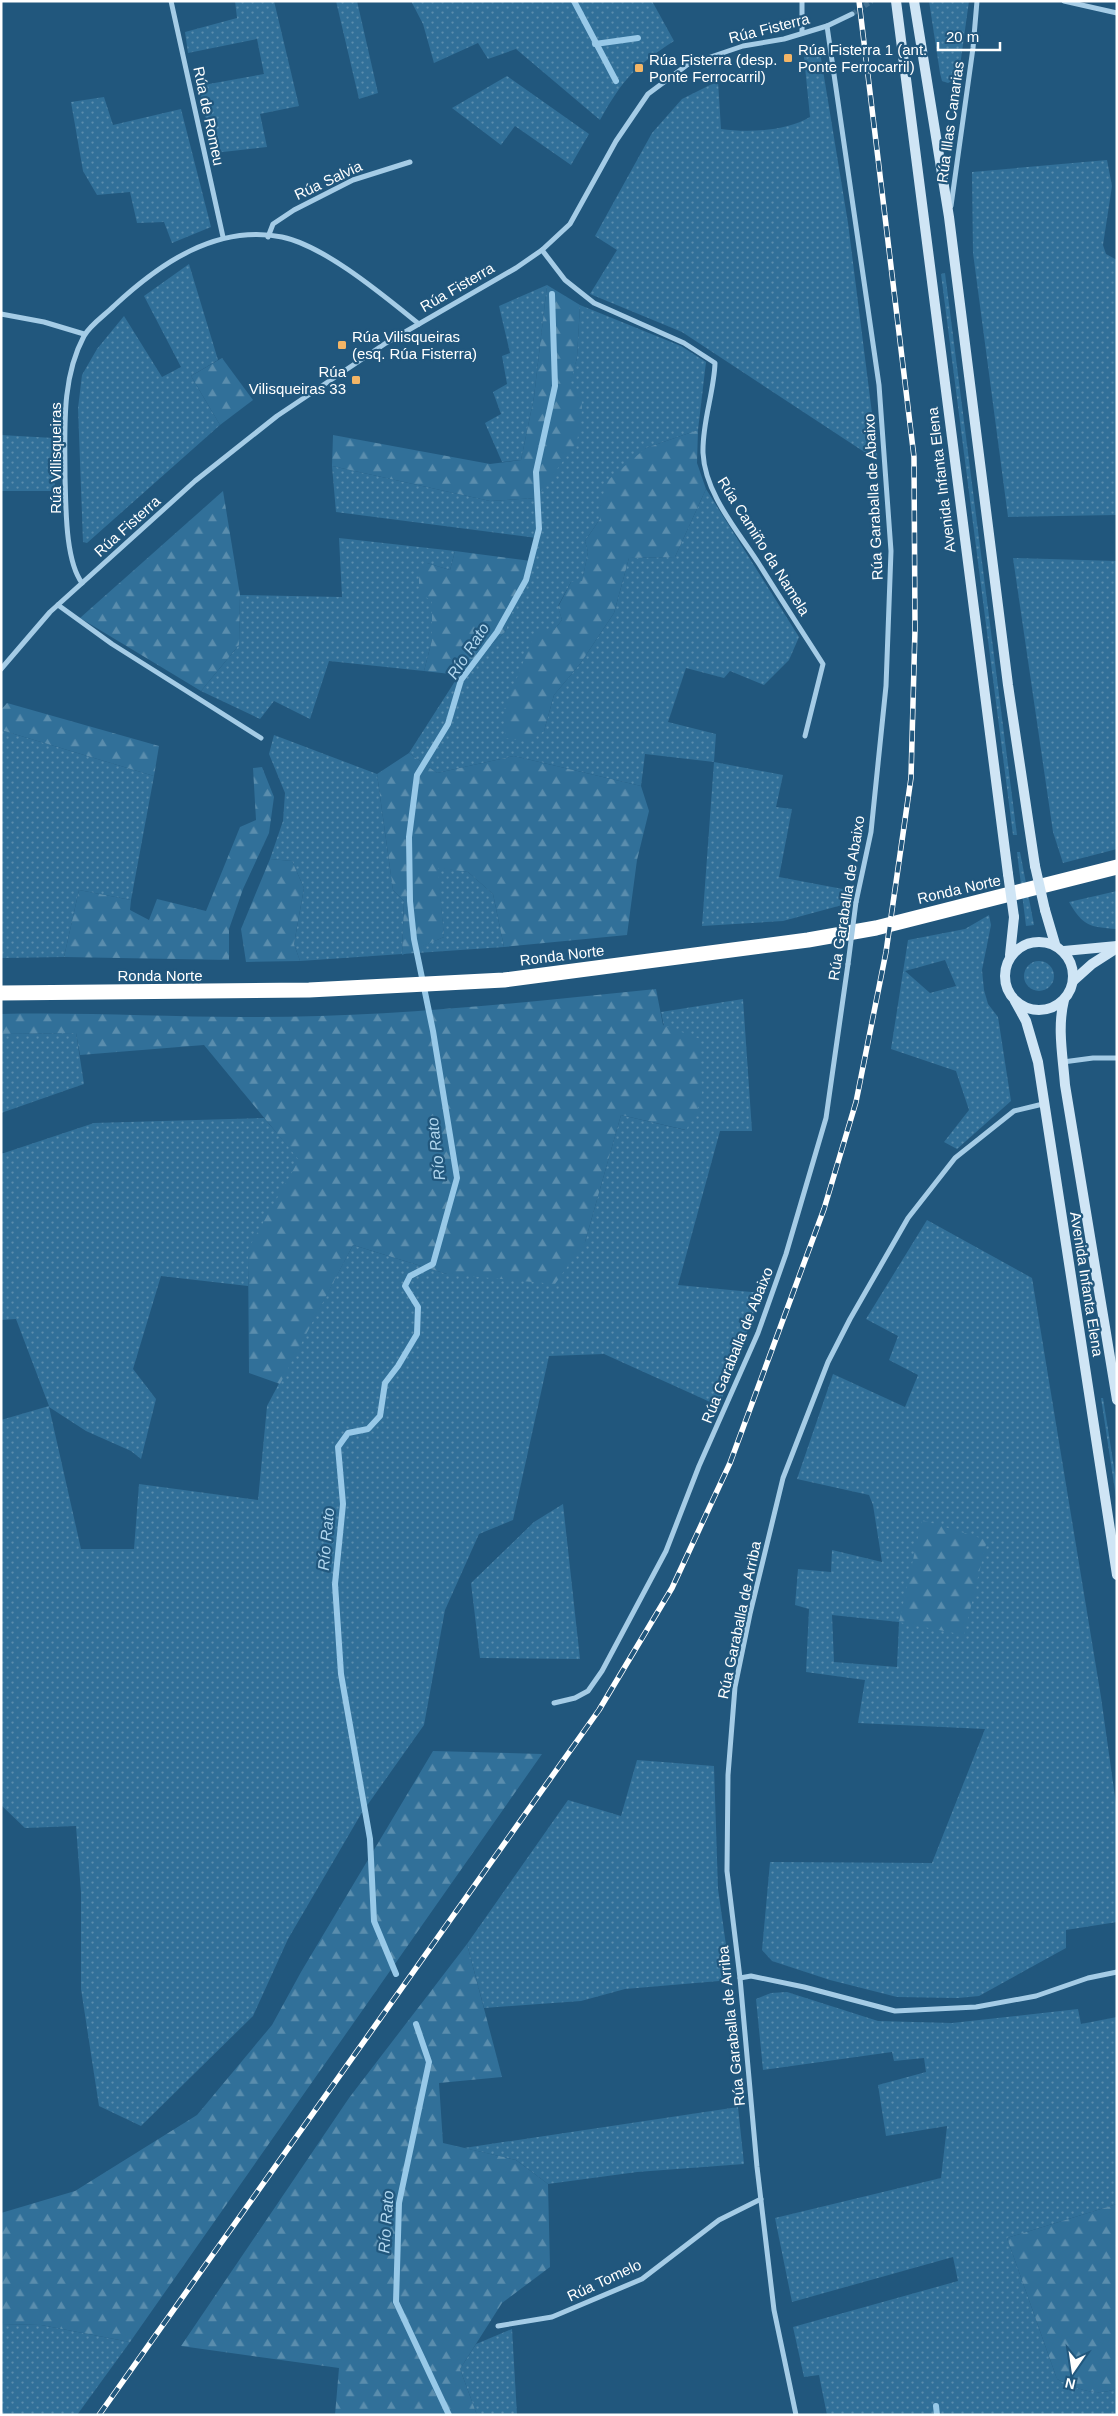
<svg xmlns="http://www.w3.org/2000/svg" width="1118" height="2416" font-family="Arial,sans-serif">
<defs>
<pattern id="grass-dots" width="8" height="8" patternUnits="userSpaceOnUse" patternTransform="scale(1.25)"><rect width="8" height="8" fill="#317099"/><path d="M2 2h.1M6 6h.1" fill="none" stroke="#5a8dad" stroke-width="1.8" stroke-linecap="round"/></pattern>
<pattern id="forest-firs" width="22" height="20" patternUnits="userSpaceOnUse" patternTransform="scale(1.25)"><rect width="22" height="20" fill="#317099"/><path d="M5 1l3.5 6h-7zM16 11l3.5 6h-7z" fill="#5a8dad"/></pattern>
</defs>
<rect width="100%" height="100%" fill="#21577d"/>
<!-- grass -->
<g fill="url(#grass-dots)" fill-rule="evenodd">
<path d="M235,1h39l25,105 -39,8 7,33 -53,6 -16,-67 66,-12 -7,-35 -69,14 -3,-21 52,-14z"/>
<path d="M336,1h21l21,92 -19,6z"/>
<path d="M411,1h241l22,40c-39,25 -51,38 -74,79l-84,-71 -28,10 -10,-16 -44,20 -11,-39z"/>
<path d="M929,1h40l-10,72 -3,6 -8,4 -6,-2 -2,-8z"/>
<path d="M820,52l28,171 30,238 -196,-129 -92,-38 27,-44 -22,-14 57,-103 30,-34 36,-18 3,48c28,4 65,2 89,-12l-6,-60z"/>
<path d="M507,76l82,58 -18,31 -56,-39 -14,19 -49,-37z"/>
<path d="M104,97l9,28 68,-16 30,118 -39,16 -8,-21 -27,1 -7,-31 -33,3 -14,-24 -12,-69z"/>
<path d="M1107,160l5,26 -9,59 3,9 11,6v255l-109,2 -35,-264 -1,-81z"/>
<path d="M189,264l29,96 -27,16 29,49 -133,118 -4,-1 -5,-134 4,-33 15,-26 27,-33 38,61 19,-10 -37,-71z"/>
<path d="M945,273l72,562h-4l-72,-561z"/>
<path d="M547,285l-13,112 -13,63 -19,2 -17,-39 16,-9 -8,-22 14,-8 -5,-28 8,-3 -11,-47z"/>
<path d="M580,305l101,41 25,16 -8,68 -52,18 -46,58v13l-15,22 3,11 -6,30h-11l-13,24 4,14 -8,10 -10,101 10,-36 26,-31 34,-51 15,-55 46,-1 31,-68 93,148 -10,23 -25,25 -34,-14 -6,7 -38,-10 -18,54 48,12 -2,28 69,13 -7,32 16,2 -13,68 69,13 -2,14 -63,17 -81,5 12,-164 -69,-8 -4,32 -127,-30 -77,17 -28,-20 50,-78 46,-43 32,-94 -201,-26 -4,-46 158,35 46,-3 41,-140z"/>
<path d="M1,435l52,3 2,53h-54z"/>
<path d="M339,538l116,13 -5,19 -23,-7 5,38v39l-8,31 -95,-10 -19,58 -36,-18 -14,18 -59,-28 38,-46 1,-50 102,2z"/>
<path d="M1013,558l104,3v288l-54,14 -10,-31z"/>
<path d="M1,730l153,46 -23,124 -52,-10 -15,67 -63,1z"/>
<path d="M274,735l103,39 16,116 11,11 -2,53 42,-17 -7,-70 31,5 25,22 11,53 -204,14 -6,-17 10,-56 -12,-27 -22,-2 13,-38 2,-28 -16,-39z"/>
<path d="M1017,852h3l14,73 -8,1z"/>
<path d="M1117,891v38c-28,-2 -34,-3 -48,-27z"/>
<path d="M989,915l2,10 -9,45 2,20 4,14 10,13 13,84 -54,48 -13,-7 25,-32 -13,-39 -65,-22 17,-109 57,-11zM945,960l11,26 -26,7 -25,-22z"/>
<circle cx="1039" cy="976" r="15"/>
<path d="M743,999l9,132h-32l-42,154 84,8 -43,113 -115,-52 -55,2 -36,164 -34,14 -34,76 -21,115 -63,89 -73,125 -35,77 -112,110 -42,-20 -18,-117v-96l-5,-67 -51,2 -24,-23v-385l48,-14 -33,-87 -15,1v-166l93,-31 170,-5 36,42 -51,89 -1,37 -87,-10 -28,93 23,30 -15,60 -10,-8 -45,-20 -37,-24 32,142h53l5,-65 119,16 9,-94 86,-161 94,29 138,-32 36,-127 64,15 -24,-118z"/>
<path d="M76,1033l8,51 -83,29v-79z"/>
<path d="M927,1220l105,58 69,419 16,114v111l-51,8v18l-87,48 -21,2 -61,-1 -67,-17 -58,-19 -10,-11 8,-88 162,1 53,-134 -127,-6 7,-43 -59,-8 3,-63 -14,-4 3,-36 33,3 1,-22 50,12 -9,-57 -4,-10 -72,-16 36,-105 72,33 13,-32 -29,-15 9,-24 -32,-17zM832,1615l67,7 -2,45 -63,-5z"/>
<path d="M1101,1398h2l14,88v18z"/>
<path d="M563,1504l17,155 -100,-1 -9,-75 63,-61z"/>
<path d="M637,1760l77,6 4,123 13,91 -106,9 -44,12 -97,7 -17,-64 101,-144 53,16z"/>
<path d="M787,1992l91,29 74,2 126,-14 3,15 36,-7v187l-110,34 50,141c19,9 39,19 60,9v27h-290l-8,-40 -15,2 -11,-50 165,-46 -5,-24 -161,45 -17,-84 166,-40 6,-52 -61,10 -8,-51 48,-13 -2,-14 -30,3 -2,-9 -129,18 -7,-71 15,-6z"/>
<path d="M738,2107l6,57 -107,8 -89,12 -32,-24 -52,-12z"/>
<path d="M1,2324l40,1 89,17 -53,73h-76z"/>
<path d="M512,2329l5,86h-40l-17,-46 16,-25z"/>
</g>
<!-- forest -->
<g fill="url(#forest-firs)">
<path d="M547,285l33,20 -3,53 -8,30 12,4 1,17 -5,33 -41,56 -46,3 -158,-35 1,-31 157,29 31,-4 13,-63z"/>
<path d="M222,358l31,42 -33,25 -29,-49z"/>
<path d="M698,430l-1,33 9,26 -31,68 -46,1 -15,55 -34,51 -26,31 -10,36 -16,11 -22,-4 -2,-28 32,-80h18l8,-10 -4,-13 13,-25 11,-1 6,-29 -3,-11 15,-22v-13l7,-25 39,-33z"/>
<path d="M223,491l17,104 -1,50 -38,46 -121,-73z"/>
<path d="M455,551l76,10 -26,71 -46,43 -35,-4 8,-31v-39l-13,-8v-22l8,-8 23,7z"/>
<path d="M7,703l152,43 -5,30 -153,-46v-20z"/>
<path d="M409,753l28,20 77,-17 127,30 8,25 -12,49 -10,75 -123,12 -11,-53 -25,-22 -30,-4 6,69 -42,18 2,-54 -11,-11 -16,-116z"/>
<path d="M262,767l12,30 -5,36 -26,56 -14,40v31l-165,-3 15,-67 52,10 -1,10 19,10 8,-21 49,12 34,-84 16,-7 -3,-52z"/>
<path d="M270,859l22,2 12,27 -10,56 6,17 -54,1 -5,-33z"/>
<path d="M656,989l7,36 37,14 2,61 -16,30 -65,-15 -36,127 -30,42 -108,-10 -94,-29 -73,139 -31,-11 -1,-124 51,-89 -95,-115 -124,10 -4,-22 -75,1v-20c81,-2 161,3 242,3 138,1 276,-14 413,-28z"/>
<path d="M922,1520l65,20 -23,95 -65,-13z"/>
<path d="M433,1751l109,3 -412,588 -89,-17 -40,-1v-111l74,-22 122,-76 75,-90 29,-53z"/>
<path d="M467,1944l35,133 -63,6 4,60 73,17 32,24 2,83 -48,36 -42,66 17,46h-142l4,-47 -158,-22 168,-248z"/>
<path d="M1117,2204v184c-21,10 -41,0 -60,-9l-50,-141z"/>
</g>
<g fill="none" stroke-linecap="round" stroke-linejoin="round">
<!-- stream -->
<g stroke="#98c9e8" stroke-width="6">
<path d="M574,1l42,80"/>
<path d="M595,44l43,-6"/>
<path d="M396,1974l-22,-53 -4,-82 -29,-165 -6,-90 8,-80 -5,-57 10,-14 20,-4 12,-13 5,-33 13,-17 19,-32 1,-27 -13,-21 5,-10 23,-12 24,-86 -24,-147 -19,-92 -4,-38 -1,-64 8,-62 31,-51 13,-44 36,-48 29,-52 13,-51 -3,-57 19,-86 -3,-92"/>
<path d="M416,2024l13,38 -30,141 -3,99 53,113"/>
<path d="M936,2406l1,9"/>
</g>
<!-- street-tunnel -->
<path stroke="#427090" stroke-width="5" stroke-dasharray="5 2.5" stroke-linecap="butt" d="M852,14l20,-13"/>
<!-- street -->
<g stroke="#a5cce6" stroke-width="5">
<path d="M171,1l52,236"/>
<path d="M802,1v32"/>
<path d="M1064,1l53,12"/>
<path d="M827,26l52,359 12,166 -5,135 -15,146 -15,70"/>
<path d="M951,206l22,-158 4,-47"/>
<path d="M268,237l5,-13 21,-14 59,-30 57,-18"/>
<path d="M542,250l23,30 29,23 90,40 31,20c-1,30 -13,59 -12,90 2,41 35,78 56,111 21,34 43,67 64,100l-18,72"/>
<path d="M1,314l43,8 40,12"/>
<path d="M82,583c-17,-23 -16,-77 -17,-106 0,-47 -4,-98 19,-141 6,-11 21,-21 30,-30 45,-42 102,-82 168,-69 43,9 102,59 137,87"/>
<path d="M58,605l54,39 149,94"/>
<path d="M1,669l49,-57 145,-131 82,-65 109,-73 130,-75 26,-18 28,-26 46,-83 32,-47 39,-29 56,-19 41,-7 43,-13 25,-12"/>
<path d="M1063,1062l30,-4h24"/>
<path d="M554,1703l21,-5 13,-7 14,-20 64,-120 33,-85 59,-133 28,-79 40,-136 22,-154"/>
<path d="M740,1978l11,-2 53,11 91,24 81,-4 60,-11 52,-18 29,-6"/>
<path d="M498,2326l54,-9 90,-38 77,-59 42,-21"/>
<path d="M796,2415l-22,-105 -17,-143 -17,-189 -13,-107 1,-96 7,-88 15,-73 33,-136 45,-116 22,-43 58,-101 47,-60 59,-47 29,-7"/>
</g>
<!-- secondary -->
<g stroke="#cfe5f5" stroke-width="10">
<path d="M896,1l112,873"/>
<path d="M914,1l35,216 59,468 27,181"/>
<path d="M1045,910l10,34"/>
<circle cx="1039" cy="976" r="34"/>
<path d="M1064,951l53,-5"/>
<path d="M1010,955l4,-38"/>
<path d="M1073,981l19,-17 25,-16"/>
<path d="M1064,1000c-7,28 -1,57 1,85l52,315"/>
<path d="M1015,1001l11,20 12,41 79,513"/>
</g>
<!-- highway -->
<path stroke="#fff" stroke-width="15" d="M1,993l308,-3 195,-10 304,-40 68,-12 241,-61"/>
<!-- rail casing -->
<g stroke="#fff" stroke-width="5.5">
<path id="rail" d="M99,2415l500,-705 73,-122 58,-125 94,-254 32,-107 30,-150 25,-174 4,-149 -1,-172 -55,-456"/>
</g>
<!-- rail -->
<use href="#rail" stroke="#21577d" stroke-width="4" stroke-dasharray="11" stroke-linecap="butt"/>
<!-- street-bridge -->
<path stroke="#a5cce6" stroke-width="5" d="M848,964l8,-62"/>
<!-- secondary-bridge -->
<g stroke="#cfe5f5" stroke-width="10">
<path d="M1035,866l10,44"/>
<path d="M1008,874l6,43"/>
</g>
</g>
<!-- markers -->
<g fill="#f3b566" stroke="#21577d" stroke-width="2">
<rect x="783" y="53" width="10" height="10" rx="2.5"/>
<rect x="634" y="63" width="10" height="10" rx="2.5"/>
<rect x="337" y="340" width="10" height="10" rx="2.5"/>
<rect x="351" y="375" width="10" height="10" rx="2.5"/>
</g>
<g text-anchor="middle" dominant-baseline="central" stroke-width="4.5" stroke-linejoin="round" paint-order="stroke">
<!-- street labels -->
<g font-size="15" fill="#fff" stroke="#21577d">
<text transform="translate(769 28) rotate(-14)">Rúa Fisterra</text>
<text transform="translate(209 116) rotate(78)">Rúa de Romeu</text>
<text transform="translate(950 122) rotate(-82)">Rúa Illas Canarias</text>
<text transform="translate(328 180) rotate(-25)">Rúa Salvia</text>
<text transform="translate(457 287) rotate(-30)">Rúa Fisterra</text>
<text transform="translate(55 458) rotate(-90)">Rúa Villisqueiras</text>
<text transform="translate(941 480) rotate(-97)">Avenida Infanta Elena</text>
<text transform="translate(873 497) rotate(-93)">Rúa Garaballa de Abaixo</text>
<text transform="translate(127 526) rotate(-42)">Rúa Fisterra</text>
<text transform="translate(764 546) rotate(58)">Rúa Camiño da Namela</text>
<text transform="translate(959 889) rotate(-13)">Ronda Norte</text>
<text transform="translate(846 898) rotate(-81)">Rúa Garaballa de Abaixo</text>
<text transform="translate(562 955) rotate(-7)">Ronda Norte</text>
<text x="160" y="975">Ronda Norte</text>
<text transform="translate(1087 1284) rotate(81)">Avenida Infanta Elena</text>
<text transform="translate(737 1345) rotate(-68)">Rúa Garaballa de Abaixo</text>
<text transform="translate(739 1620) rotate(-78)">Rúa Garaballa de Arriba</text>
<text transform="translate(731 2026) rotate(-96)">Rúa Garaballa de Arriba</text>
<text transform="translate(604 2280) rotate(-25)">Rúa Tomelo</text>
</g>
<!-- poi labels -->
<g font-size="15" fill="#fff" stroke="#21577d" text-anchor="start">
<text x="798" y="49">Rúa Fisterra 1 (ant.<tspan x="798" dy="17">Ponte Ferrocarril)</tspan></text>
<text x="649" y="59">Rúa Fisterra (desp.<tspan x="649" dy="17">Ponte Ferrocarril)</tspan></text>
<text x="352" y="336">Rúa Vilisqueiras<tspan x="352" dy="17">(esq. Rúa Fisterra)</tspan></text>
<text x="346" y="371" text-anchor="end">Rúa<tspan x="346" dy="17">Vilisqueiras 33</tspan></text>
</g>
<!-- water labels -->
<g font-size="16" font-style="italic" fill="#b0d6ee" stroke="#21577d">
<text transform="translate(468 651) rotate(-57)">Río Rato</text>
<text transform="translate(436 1149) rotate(-97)">Río Rato</text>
<text transform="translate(326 1539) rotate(-85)">Río Rato</text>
<text transform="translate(386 2222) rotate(-86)">Río Rato</text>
</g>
</g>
<!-- border -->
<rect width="1118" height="2416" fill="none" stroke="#ffffff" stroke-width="5"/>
<!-- north arrow -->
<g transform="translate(1073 2371) rotate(193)" stroke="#21577d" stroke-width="4" paint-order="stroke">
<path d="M0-4L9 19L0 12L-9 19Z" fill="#ffffff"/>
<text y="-8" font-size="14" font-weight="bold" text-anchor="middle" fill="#ffffff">N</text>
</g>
<!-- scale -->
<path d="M938 42v8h62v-8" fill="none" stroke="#ffffff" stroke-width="2.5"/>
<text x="946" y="42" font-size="15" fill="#ffffff" stroke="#21577d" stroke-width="4" paint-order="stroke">20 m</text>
</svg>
